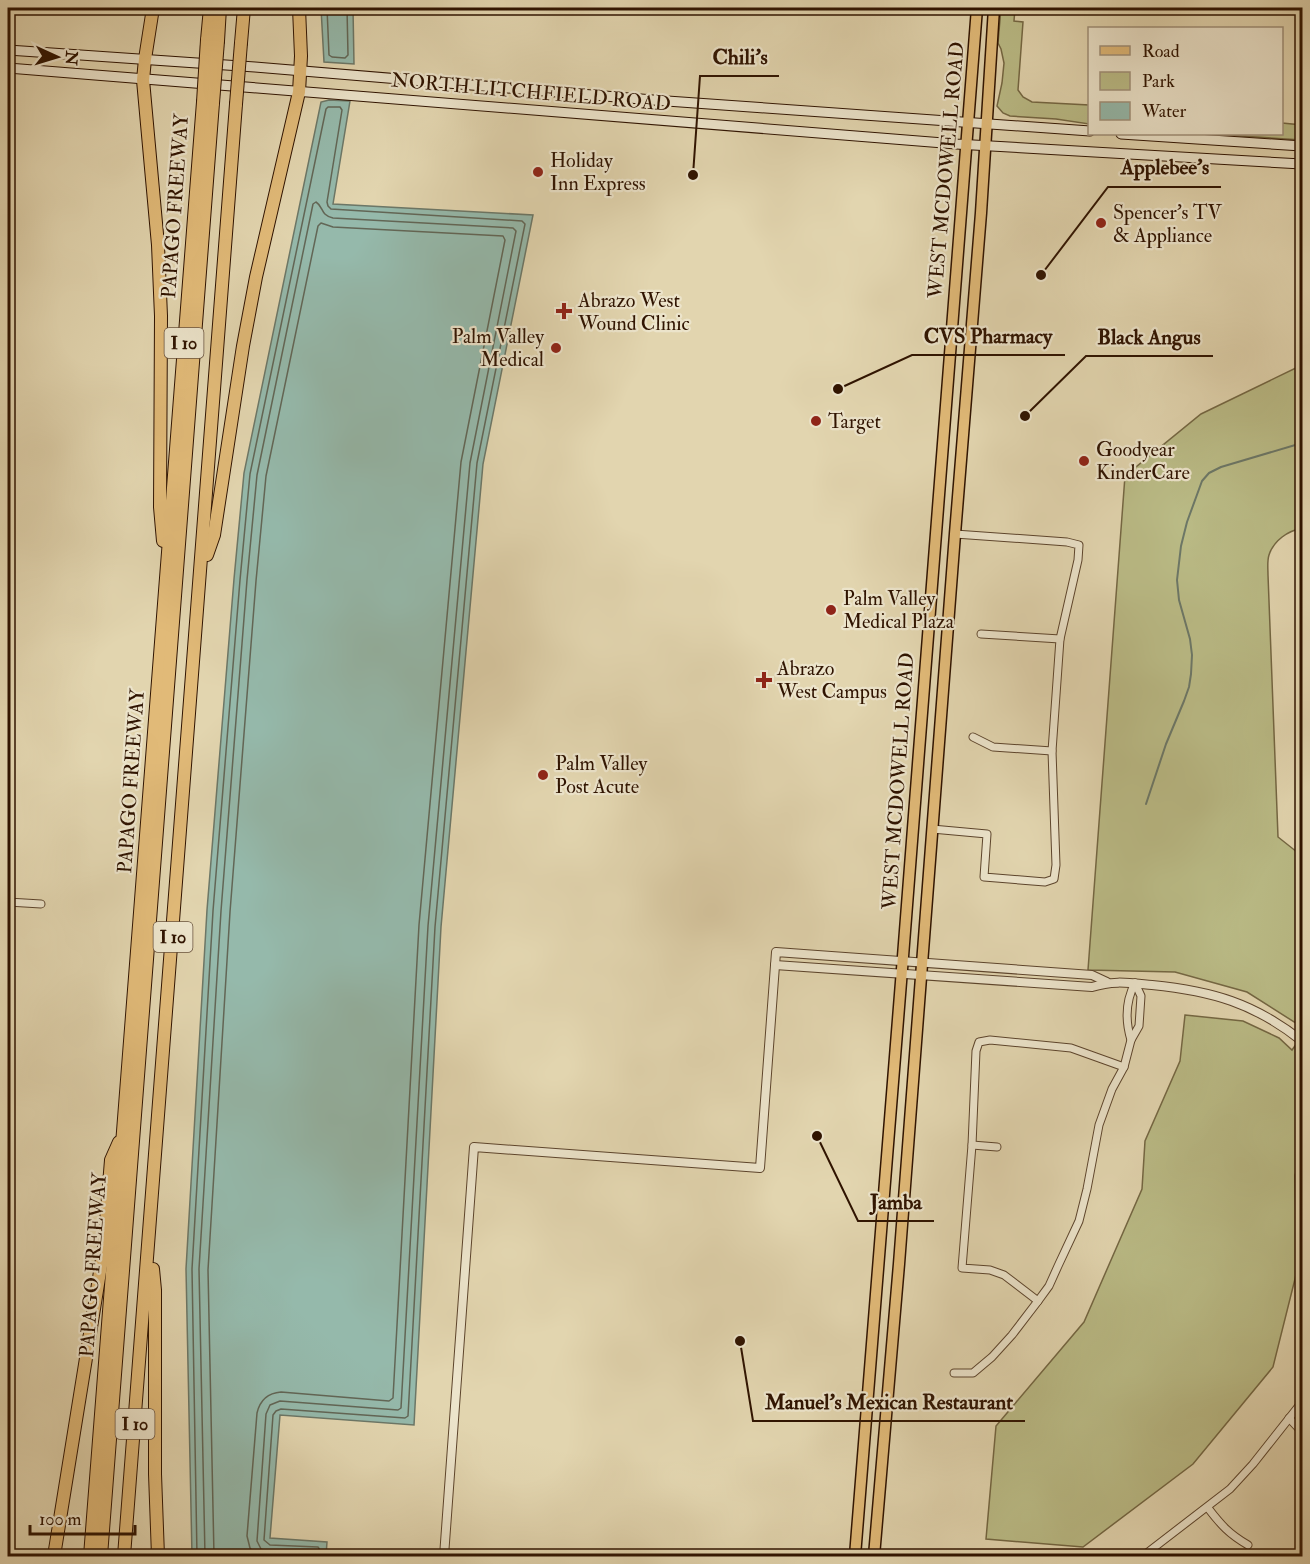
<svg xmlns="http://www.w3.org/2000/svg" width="1310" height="1564" font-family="'IM FELL Double Pica',serif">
<rect width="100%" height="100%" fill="#e2d5af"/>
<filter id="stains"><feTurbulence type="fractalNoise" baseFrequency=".00333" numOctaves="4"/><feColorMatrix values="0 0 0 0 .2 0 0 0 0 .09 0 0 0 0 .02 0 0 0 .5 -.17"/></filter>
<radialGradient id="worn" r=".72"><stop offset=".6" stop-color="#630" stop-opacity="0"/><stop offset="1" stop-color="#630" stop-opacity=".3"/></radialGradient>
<!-- green -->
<g fill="#babb86" stroke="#746743" stroke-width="1.5">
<path d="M1001,8h14l-1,13 9,1 -5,68 5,7 9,5 57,3v19l-33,-5 -46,-3 -7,-3 -6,-7 5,-23 2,-20 -3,-14 -3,-6z"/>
<path d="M1282,123l20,2v15l-92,-6h72z"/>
<path d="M1302,365v163c-14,3 -28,12 -33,27 -2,6 -1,14 -1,20l10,262 24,19v171l-55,-35 -72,-20 -87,-2 37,-494 76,-62z"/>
<path d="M1185,1015l58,6 36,17 13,12 10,-14v119l-7,20 2,96 -24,96 -80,97 -110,83 -97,-8 10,-113 88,-104 58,-133 3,-48 35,-80z"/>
</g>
<!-- water -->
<g fill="#95b9ab" stroke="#6c7767" stroke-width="1.5">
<path d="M321,8h32l1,56 -30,-2z"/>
<path d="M329,100l21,1 -17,103 200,11 -50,249 -42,463 -27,498 -134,-10 -10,123 57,4 -1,14h-134l-6,-287 21,-359 27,-331 10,-106 77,-371z"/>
</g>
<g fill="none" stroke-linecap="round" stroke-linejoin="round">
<!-- shore -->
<g stroke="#626656" stroke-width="1.5">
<path d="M327,8l2,47 3,2 13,1 3,-3 -1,-47"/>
<path d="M197,1556l-5,-287 21,-358 27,-331 10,-106 76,-365 2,-2h12l2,3 -15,92 1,4 3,3 191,12 3,3 -48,239 -42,464 -27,489 -3,2 -124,-9 -5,2 -3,4 -9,125 6,5 48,2 2,3v6"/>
<path d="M205,1556l-6,-287 22,-358 26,-331 10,-105 56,-271 3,-2c8,5 4,13 17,16l180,10 3,3 -46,232 -42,463 -27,482 -3,2 -118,-9 -10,4 -4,9 -9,127 4,8 7,3 42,2 2,2"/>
<path d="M214,1556l-6,-286 22,-358 26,-331 10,-105 52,-250 3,-3 12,4 170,9 2,4 -44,222 -42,463 -26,473 -4,3 -108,-9c-13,1 -21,8 -24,21l-10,123 3,12 7,8"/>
</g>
<!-- stream -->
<path stroke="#6c7767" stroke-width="2" d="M1146,804l20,-60 18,-43 5,-14 2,-13 1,-19 -2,-16 -11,-39 -2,-20 4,-34 6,-24 15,-41 7,-8 12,-6 81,-24"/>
<!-- minor casing -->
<g stroke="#5c442c" stroke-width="9">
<g id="minor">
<path d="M981,634l79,5"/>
<path d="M973,737l20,10 59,4"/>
<path d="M932,829l55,5 -3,43 61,5 9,-3 2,-14 -4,-114 8,-112 18,-79 1,-15 -12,-3 -112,-8"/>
<path d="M8,902l33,2"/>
<path d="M1131,1040c-6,-20 -6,-38 4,-57"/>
<path d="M972,1145l25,2"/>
<path d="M1038,1301l-34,-26 -14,-5 -28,-2 10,-123 4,-94 3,-9 11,-2 81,8 53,19"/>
<path d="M954,1373h19l19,-16 20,-22 26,-34 11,-15 9,-20 21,-45 8,-32 12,-64 13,-36 12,-22 7,-27 8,-14 2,-30 -6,-13"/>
<path d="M1289,1418l13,14"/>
<path d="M1208,1508c13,17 21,26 40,37"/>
<path d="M1143,1556l87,-67 23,-25 49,-62"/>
</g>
</g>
<!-- tertiary casing -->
<g stroke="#5c442c" stroke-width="10">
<g id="tertiary">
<path d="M775,965l317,22c21,-7 38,-4 60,-2 60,6 102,18 150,56"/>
<path d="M444,1556l30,-409 286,21 16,-216 316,23 15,7"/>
</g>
</g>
<!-- secondary casing -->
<g stroke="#2f1300" stroke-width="11">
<g id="secondary">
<path d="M8,50l247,17 398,33 437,31"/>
<path d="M8,68l948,76 346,20"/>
<path d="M1121,134l181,12"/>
</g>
</g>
<!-- primary casing -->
<g stroke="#2f1300" stroke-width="13">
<g id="primary">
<path d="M855,1556l46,-574 76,-974"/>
<path d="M874,1556l25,-292 56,-730 26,-321 13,-205"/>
</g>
</g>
<!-- motorway casing -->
<g stroke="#2f1300" stroke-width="14">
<g id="motorway">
<path d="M153,8l-8,51 -2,21 15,165 3,71 -1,191 3,34"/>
<path d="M207,40l3,-32"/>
<path d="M218,41l2,-33"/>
<path d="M241,43l3,-35"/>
<path d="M207,555l7,-20 29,-189 13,-69 43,-185 2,-36 -2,-48"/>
<path d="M153,1269l2,21v184l3,82"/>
<path d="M54,1556l50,-309 7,-87 8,-18"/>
<path d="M90,1556l113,-1454"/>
<path d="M101,1556l112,-1453"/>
<path d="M124,1556l112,-1452"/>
</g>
</g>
<!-- minor -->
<use href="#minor" stroke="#ece4cb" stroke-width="7"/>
<!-- tertiary -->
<use href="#tertiary" stroke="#ece4cb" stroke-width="8"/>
<!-- secondary -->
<use href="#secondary" stroke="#ece4cb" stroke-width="9"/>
<!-- primary -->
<use href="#primary" stroke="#e1ba78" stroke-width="10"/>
<!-- motorway -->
<use href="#motorway" stroke="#e1ba78" stroke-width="12"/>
<!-- motorway-bridge casing -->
<g stroke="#2f1300" stroke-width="14" stroke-linecap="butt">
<g id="motorway-bridge">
<path d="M203,102l4,-62"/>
<path d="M213,103l5,-62"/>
<path d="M236,104l5,-61"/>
</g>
</g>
<!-- motorway-bridge -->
<use href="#motorway-bridge" stroke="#e1ba78" stroke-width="12"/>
</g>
<!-- markers -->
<g fill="#8f2418" stroke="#ece4cb" stroke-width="2">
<circle cx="538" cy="172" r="6"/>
<circle cx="1101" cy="223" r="6"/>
<path d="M561 302h6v6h6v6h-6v6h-6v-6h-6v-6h6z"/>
<circle cx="556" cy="348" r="6"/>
<circle cx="816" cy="421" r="6"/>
<circle cx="1084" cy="461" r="6"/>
<circle cx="831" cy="610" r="6"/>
<path d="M761 671h6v6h6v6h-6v6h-6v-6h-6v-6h6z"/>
<circle cx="543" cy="775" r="6"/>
</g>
<g text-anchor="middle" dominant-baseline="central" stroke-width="4.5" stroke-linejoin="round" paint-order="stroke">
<!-- shield labels -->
<g fill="#ece4cb" stroke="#68523d" stroke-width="1.5">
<rect x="164.5" y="328" width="39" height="30" rx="4.5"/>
<rect x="153.5" y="922" width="39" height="30" rx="4.5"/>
<rect x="115.5" y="1409" width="39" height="30" rx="4.5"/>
</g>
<g font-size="18" font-weight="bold" fill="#2f1300">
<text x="184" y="343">I 10</text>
<text x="173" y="937">I 10</text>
<text x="135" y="1424">I 10</text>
</g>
<!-- street labels -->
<g font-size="20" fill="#2f1300" stroke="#ece4cb">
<text transform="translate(531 92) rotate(5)">NORTH LITCHFIELD ROAD</text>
<text transform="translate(946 170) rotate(-85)">WEST MCDOWELL ROAD</text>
<text transform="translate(175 206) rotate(-86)">PAPAGO FREEWAY</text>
<text transform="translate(131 781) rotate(-86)">PAPAGO FREEWAY</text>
<text transform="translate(898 781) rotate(-86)">WEST MCDOWELL ROAD</text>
<text transform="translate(93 1265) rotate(-86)">PAPAGO FREEWAY</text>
</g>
<!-- poi labels -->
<g font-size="20" fill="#2f1300" stroke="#ece4cb" text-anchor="start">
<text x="550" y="160">Holiday<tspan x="550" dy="23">Inn Express</tspan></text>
<text x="1113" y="212">Spencer's TV<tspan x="1113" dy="23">&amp; Appliance</tspan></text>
<text x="578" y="300">Abrazo West<tspan x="578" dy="23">Wound Clinic</tspan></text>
<text x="544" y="336" text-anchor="end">Palm Valley<tspan x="544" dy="23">Medical</tspan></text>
<text x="828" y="421">Target</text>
<text x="1096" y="449">Goodyear<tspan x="1096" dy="23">KinderCare</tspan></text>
<text x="843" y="598">Palm Valley<tspan x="843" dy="23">Medical Plaza</tspan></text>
<text x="777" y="668">Abrazo<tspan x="777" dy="23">West Campus</tspan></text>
<text x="555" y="763">Palm Valley<tspan x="555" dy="23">Post Acute</tspan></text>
</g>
</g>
<!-- callouts -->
<path fill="none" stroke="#2f1300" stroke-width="2" d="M693 175L700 76H779M1041 275L1108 187H1221M838 389L912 355H1065M1025 416L1086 356H1213M817 1136L858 1221H934M740 1341L753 1421H1025"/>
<g fill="#2f1300" stroke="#ece4cb" stroke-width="2">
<circle cx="693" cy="175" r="6"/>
<circle cx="1041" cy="275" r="6"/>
<circle cx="838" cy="389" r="6"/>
<circle cx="1025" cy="416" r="6"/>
<circle cx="817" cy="1136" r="6"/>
<circle cx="740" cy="1341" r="6"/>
</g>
<g font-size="21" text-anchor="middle" font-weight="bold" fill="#2f1300" stroke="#ece4cb" stroke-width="4.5" stroke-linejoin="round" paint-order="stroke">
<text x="740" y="64">Chili's</text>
<text x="1165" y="174">Applebee's</text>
<text x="988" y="343">CVS Pharmacy</text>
<text x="1149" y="344">Black Angus</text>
<text x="896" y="1209">Jamba</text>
<text x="889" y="1409">Manuel's Mexican Restaurant</text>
</g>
<!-- margin -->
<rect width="1310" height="1564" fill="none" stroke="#e2d5af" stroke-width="30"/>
<rect x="9" y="9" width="1292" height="1546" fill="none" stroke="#2f1300" stroke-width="3"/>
<rect x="15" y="15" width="1280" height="1534" fill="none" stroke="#2f1300" stroke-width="1.5"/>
<!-- legend -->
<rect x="1088" y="27" width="195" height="108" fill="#ece4cb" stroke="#a0907a" stroke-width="1.5"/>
<rect x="1100" y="46" width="30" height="9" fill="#e1ba78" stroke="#a0907a" stroke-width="1.5"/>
<text x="1142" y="57" font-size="18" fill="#2f1300">Road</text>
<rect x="1100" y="72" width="30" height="18" fill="#babb86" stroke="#a0907a" stroke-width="1.5"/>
<text x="1142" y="87" font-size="18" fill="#2f1300">Park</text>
<rect x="1100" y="102" width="30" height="18" fill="#95b9ab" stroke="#a0907a" stroke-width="1.5"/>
<text x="1142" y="117" font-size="18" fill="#2f1300">Water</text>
<!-- north arrow -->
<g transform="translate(57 57) rotate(94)" stroke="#ece4cb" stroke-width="4.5" paint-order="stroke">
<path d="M0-4.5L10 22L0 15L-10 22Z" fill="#2f1300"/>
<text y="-9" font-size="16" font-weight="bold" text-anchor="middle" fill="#2f1300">N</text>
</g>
<!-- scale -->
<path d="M30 1525v9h105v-9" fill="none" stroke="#2f1300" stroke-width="3"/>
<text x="39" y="1525" font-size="18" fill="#2f1300" stroke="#ece4cb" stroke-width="4.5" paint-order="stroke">100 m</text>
<rect width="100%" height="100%" filter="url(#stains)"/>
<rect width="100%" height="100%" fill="url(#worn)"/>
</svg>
